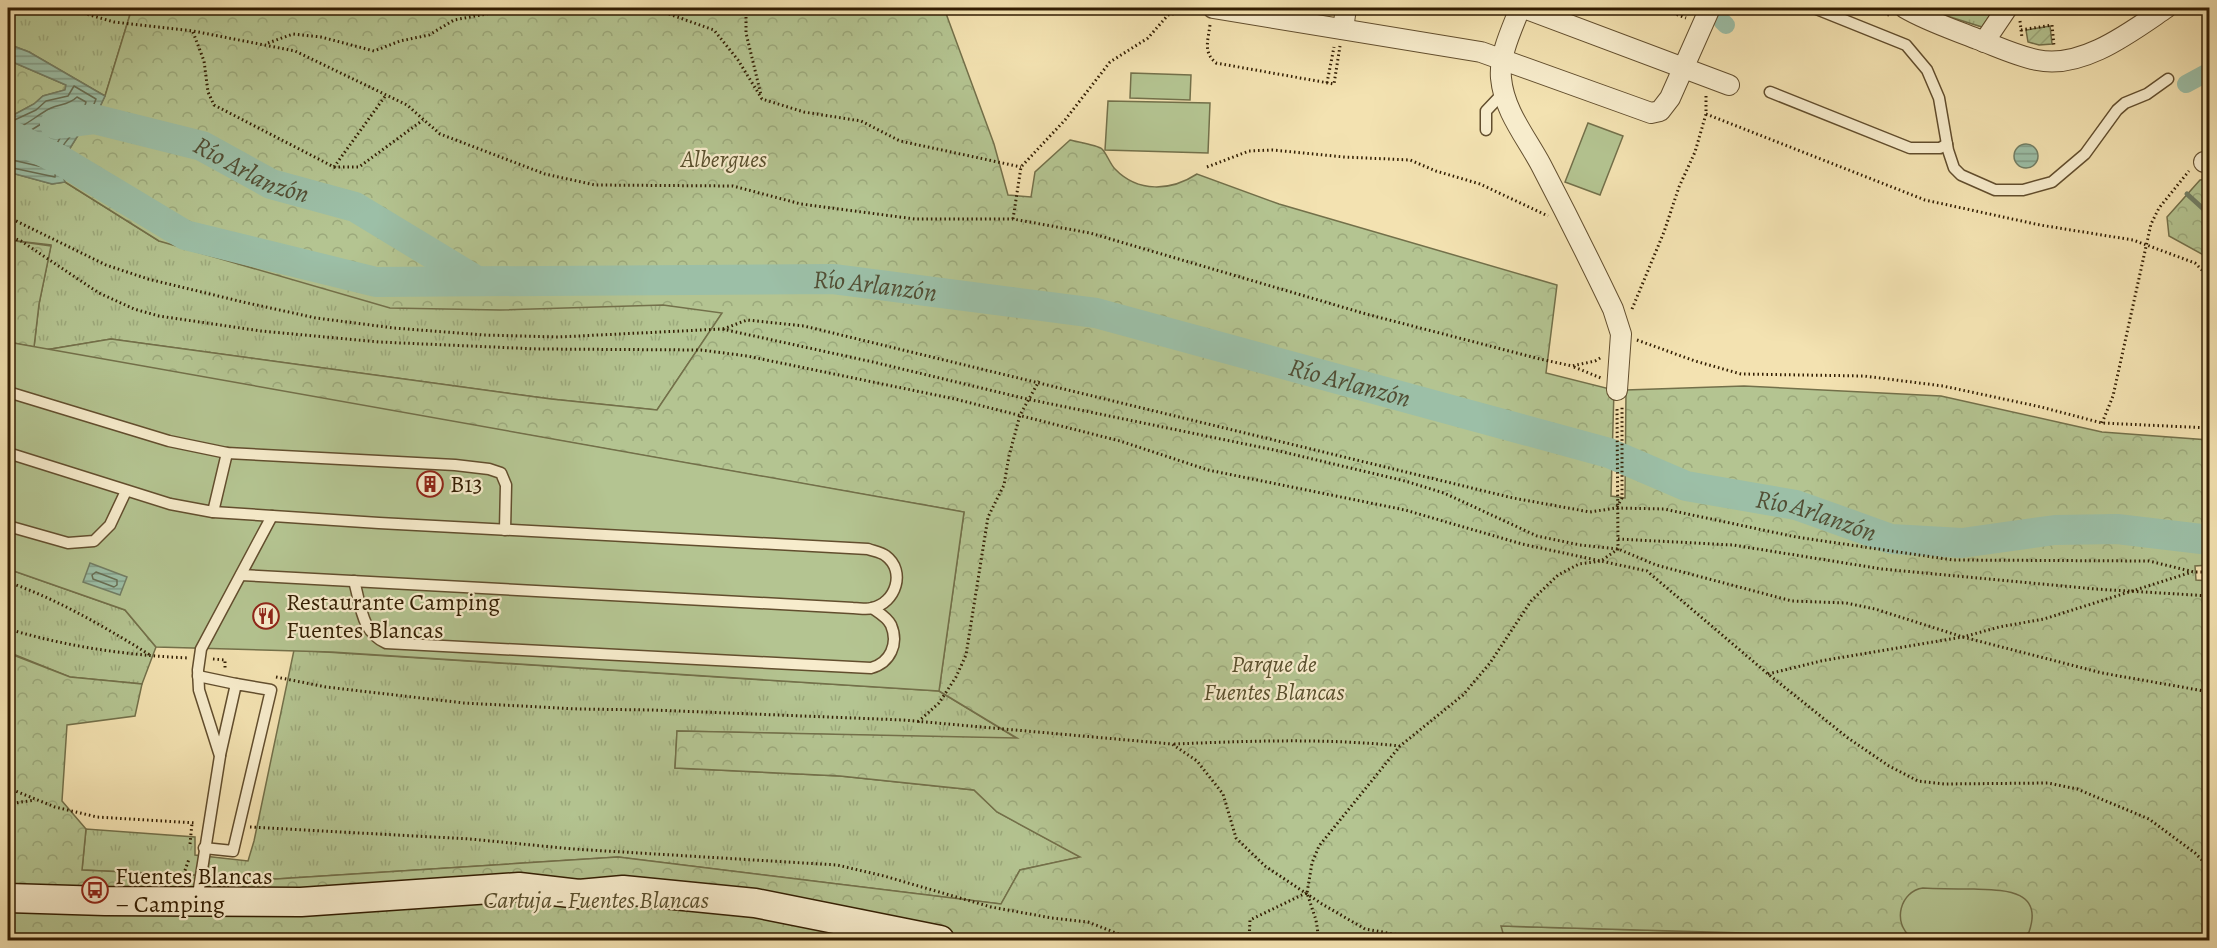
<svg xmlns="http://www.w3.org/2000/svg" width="2217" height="948" font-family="Alegreya,serif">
<defs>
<pattern id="grass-tufts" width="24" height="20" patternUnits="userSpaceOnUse" patternTransform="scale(1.5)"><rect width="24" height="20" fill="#b4c491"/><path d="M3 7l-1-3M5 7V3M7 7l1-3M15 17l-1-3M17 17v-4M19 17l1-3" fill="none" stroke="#9ba87b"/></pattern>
<pattern id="forest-crowns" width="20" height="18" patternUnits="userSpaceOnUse" patternTransform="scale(1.5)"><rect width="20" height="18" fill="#b4c491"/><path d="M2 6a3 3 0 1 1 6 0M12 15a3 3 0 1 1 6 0" fill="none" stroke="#9ba87b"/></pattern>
<pattern id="garden-furrows" width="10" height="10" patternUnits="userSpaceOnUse" patternTransform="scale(1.5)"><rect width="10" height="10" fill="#b4c491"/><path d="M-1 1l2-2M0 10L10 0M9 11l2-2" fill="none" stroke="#9ba87b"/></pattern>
<pattern id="water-rules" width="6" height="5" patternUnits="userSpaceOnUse" patternTransform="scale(1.5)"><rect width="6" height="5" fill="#9cbfa7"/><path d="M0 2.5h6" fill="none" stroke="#809b86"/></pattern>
</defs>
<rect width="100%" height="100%" fill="#f3e2b1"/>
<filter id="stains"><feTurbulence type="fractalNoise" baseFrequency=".00333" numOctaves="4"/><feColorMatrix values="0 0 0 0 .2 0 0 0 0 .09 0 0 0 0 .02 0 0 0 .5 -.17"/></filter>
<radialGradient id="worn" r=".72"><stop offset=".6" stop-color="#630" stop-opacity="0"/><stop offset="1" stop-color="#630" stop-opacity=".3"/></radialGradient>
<!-- grass -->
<g fill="url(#grass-tufts)" stroke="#73704a" stroke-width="1.5">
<path d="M8,8h124l-27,88 -76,-44 -21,-8z"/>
<path d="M1939,8h32l10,6 5,-6h9l-13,19 -35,-11 -10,-6z"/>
<path d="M8,172l44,12 13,-2 94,59 564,71 -66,98 -106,-11 -440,-60 -66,11 -11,-3 5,-43 12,-59 -43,-5z"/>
<path d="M8,569l117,41 31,37 -14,37 -72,-7 -62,-25z"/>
<path d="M294,650l645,41 79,48 -341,-8 -2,37 165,8 134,14 23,22 84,45 -61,13 -19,34 -383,-47 -342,22 -194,-9 4,-41 109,8v18l53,6 6,-20z"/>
<path d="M1500,926l319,9 79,5h-393z"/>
</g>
<!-- forest -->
<g fill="url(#forest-crowns)" stroke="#73704a" stroke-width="1.5">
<path d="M132,8h812l50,136 14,51 23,2 4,-25 35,-32c7,2 27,5 32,9 5,5 8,15 13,20 23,24 56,22 82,5l82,30 278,81 -11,88 68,17 -3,106 14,2 1,-108 118,-4 197,10 161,36 107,8v125l-14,1 1,14 14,1 -1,359h-311l-79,-5 -318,-9 4,14h-1497v-287l62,24 72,7 -7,32 -68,9 -5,76 24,28 -4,41 194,9 342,-22 383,47 19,-34 60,-13 -83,-45 -23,-22 -134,-14 -165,-8 2,-37 340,7 -78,-47 25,-179 -919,-162 66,-11 440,60 106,11 65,-97 -59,-8 -163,5 -110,-2 -231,-67 -94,-59 -4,-10 1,-11 18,-29 14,-13 11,-23z"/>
<path d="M8,60l58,25 -1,5 -22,6 -9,8 -26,14z"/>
<path d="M2209,179h1l-1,79 -40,-22 -2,-19 33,-37z"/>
<path d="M8,240l43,6 -12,58 -5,43 -26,-5z"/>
</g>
<!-- park -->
<g fill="#b4c491" stroke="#73704a" stroke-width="1.5">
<path d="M1131,73l60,2 -1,25 -60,-2z"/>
<path d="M1108,101l102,2 -2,50 -103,-3z"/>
<path d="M1588,123l35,13 -23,59 -35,-13z"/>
<path d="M8,342l956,170 -25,179 -607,-39 -176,-5 -31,-37 -117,-41z"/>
<path d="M1923,888c17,1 34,1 51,1 29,1 70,0 55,43l-10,8h-50l-58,-3c-19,-14 -11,-46 12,-49z"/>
</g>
<!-- garden -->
<path fill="url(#garden-furrows)" stroke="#73704a" stroke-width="1.5" d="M2050,26l2,18 -13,1 -11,-3 -2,-12z"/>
<!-- water -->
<g fill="url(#water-rules)" stroke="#727e65" stroke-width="1.5">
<path d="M8,44l21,8 76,44 -11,23 -14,13 -18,29 -1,11 4,10 -13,2 -44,-12v-54l26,-14 9,-8 22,-6 1,-5 -58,-25z"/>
<circle cx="2026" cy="156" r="12"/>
<path d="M90,563l37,14 -7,18 -37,-13z"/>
</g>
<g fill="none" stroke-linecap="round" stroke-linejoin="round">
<!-- shore -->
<g stroke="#676e54" stroke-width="1.5">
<path d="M8,123l28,-13 10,-9 22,-5 6,-10 22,13c-7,24 -31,36 -40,60 -2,5 0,13 -1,18l-47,-10"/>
<path d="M8,130c16,-1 28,-15 43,-22 9,-4 18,-3 26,-11l9,5c-2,11 -10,14 -17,23 -11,13 -17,27 -22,43l-39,-9"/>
<path d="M8,139l12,-2 34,-21 5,-1 3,2 -23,39 -31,-6"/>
<path d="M96,572l21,8v5l-3,2 -21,-8 -1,-4z"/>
</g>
<!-- stream -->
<g stroke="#727e65" stroke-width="5">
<path d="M187,8h25"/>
<path d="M2187,194l23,21"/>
</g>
<!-- canal -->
<g stroke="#9cbfa7" stroke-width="18">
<path d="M1722,21l4,4"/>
<path d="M2186,84l24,-13"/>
</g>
<!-- river -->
<g stroke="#9cbfa7" stroke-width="30">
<path id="s1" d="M55,124l39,-5 108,27 69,38 84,23 122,74"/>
<path id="s2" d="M8,134l54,27 123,74 191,47 457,-3 263,34 513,140 77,33 110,19 95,34 71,4 93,-13 62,-1 93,11"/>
</g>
<!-- lane casing -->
<g stroke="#624e2e" stroke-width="13">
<g id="lane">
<path d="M1814,8l92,37 21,25 12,28 9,52 6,18 7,7 34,15h28l29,-8 33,-28 32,-44 8,-7 22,-9 21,-15"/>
<path d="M1770,92l140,56h30l7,-4"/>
<path d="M1486,130v-19l18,-19"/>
<path d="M8,392l161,49 58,12 228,12 34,4 12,4 5,12 -1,45"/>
<path d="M8,453l162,51 43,8 166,11 489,26c5,2 13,3 18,7 20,15 10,47 -14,52 -5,2 -13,0 -19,0l-612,-33"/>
<path d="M213,512l14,-59"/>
<path d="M8,526l60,17 26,-2 16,-16 16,-34"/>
<path d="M354,581c7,24 7,51 32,62l485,25c19,-5 28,-24 20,-43 -4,-8 -12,-12 -19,-17"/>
<path d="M198,676l38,8"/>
<path d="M204,848l29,3 38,-161 -35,-6 -16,71"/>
<path d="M197,901l23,-145 -21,-66 -1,-20 3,-21 71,-133"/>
</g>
</g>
<!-- street casing -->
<g stroke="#624e2e" stroke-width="22">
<g id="street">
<path d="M1213,8l268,44 170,61 9,-2 10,-13 40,-90"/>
<path d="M1520,8c-8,21 -21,47 -19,70 3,33 25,59 40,87 25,48 49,96 72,144l8,25 -4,56"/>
<path d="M1524,8l205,77"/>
<path d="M1905,8c22,13 47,21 72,31 19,7 40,17 60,21 45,10 95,-29 129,-52"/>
<path d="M1343,29l3,-21"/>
<path d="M1984,42l23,-34"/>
<path d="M2204,162h6"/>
</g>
</g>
<!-- secondary casing -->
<g stroke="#321d02" stroke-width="31">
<path id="secondary" d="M8,898l97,3 196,1 218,-15 60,7 44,-4 132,13 185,37"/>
</g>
<!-- path -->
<g stroke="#321d02" stroke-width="3" stroke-dasharray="1.5 3" stroke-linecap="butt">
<path d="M66,8l48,14 79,9 102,20 112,54 33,29 105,40 50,11 138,1 68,18 114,15h98l77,14 276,81 174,45 32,7 23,-5 7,-4"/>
<path d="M652,8l62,22 24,30 24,39 42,13 57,9 39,20 121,26"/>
<path d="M746,8v25l15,62"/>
<path d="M1660,8l26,10"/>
<path d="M1871,8l18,7"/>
<path d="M1976,8l7,4"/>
<path d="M2020,21l2,17"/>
<path d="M1210,25c-2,16 -7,27 6,38l118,21 6,-38"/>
<path d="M2021,30l31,-5 2,21"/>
<path d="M193,32l11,29 4,31 6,13 120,62 52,-72"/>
<path d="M268,43l25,-9 28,3 53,14 26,-10 29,-6 25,-15 64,-12"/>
<path d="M1327,83l7,-36"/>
<path d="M2203,85l7,-5"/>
<path d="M1706,96v18l219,86 115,25 93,15 62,23 15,15"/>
<path d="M334,167h25l64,-47"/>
<path d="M1207,167l42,-16 24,-1 71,7 66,3 26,11 44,13 68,32"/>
<path d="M8,217l98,48 42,14 95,23 73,16 78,10 90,7 74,2 164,-8 151,33 154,37 252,52 126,30 39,12 93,43 43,9 38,4 38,16 136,36 54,2 29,6 88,28 139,36 108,19"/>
<path d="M1013,219l8,-52 44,-47 45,-58 38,-24 20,-23 29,-7"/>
<path d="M8,236l13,5 78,52 35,16 25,7 102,15 118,11 159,7 163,1 46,6 208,43 165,42 88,29 197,40 117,34 125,27 121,103 80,64 41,28 29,15 26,3 104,-1 29,6 72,30 46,34 15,15"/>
<path d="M1632,309l32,-77 15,-45 16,-35 11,-38"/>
<path d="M723,329l24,-9 57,6 709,172 77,14 26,-4 48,1 132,28 157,23 196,1 45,11h16"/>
<path d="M1637,340l58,21 46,13 123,2 79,10 98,21 61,16 108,5"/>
<path d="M1574,367l27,11"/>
<path d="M2102,423l11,-27 38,-172 8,-16 30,-37"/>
<path d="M1617,507l5,-9v-92"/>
<path d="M1618,539l115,6 149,24 213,20 115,7"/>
<path d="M8,582c49,17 97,45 142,73"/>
<path d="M8,629c61,18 117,26 180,29"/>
<path d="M213,659l12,1v10"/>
<path d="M1768,674l53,-13 142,-24 36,-10 45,-8 148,-47"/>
<path d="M276,677l50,10 138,16 114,6 75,1 250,10 269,24 25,17 26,33 13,44 29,28 57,38 43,25 63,11"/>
<path d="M918,722l21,-19 17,-26 10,-22 22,-138 16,-32 5,-29 11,-41 19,-34"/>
<path d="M1174,744c75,-3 151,-6 226,2"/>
<path d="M8,788l47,19 42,10 99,6"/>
<path d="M8,804l27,-4"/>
<path d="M250,827l220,12 103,10 264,16 47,11 107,31 61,11 36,4 46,18"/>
<path d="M190,844l2,-21"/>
<path d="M182,879l7,-20"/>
<path d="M1123,935l248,5"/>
<path d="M1249,940l1,-20 56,-27"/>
<path d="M1319,940l-3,-20 -9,-27 5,-30 7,-17 81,-100 63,-51 27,-32 41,-62 27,-26 21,-11 22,-3 17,-12 -1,-142"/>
</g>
<!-- lane -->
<use href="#lane" stroke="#f7eccc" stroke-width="10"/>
<!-- street -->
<use href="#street" stroke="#f7eccc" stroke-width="20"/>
<!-- secondary -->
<use href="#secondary" stroke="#f7eccc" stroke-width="28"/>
</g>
<!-- icons -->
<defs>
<g id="building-ring" transform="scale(1.35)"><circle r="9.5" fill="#f7eccc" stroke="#8f2418" stroke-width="1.5"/><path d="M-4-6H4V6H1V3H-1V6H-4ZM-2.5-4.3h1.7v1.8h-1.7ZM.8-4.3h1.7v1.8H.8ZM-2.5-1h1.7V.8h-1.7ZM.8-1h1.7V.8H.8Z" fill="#8f2418"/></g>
<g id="restaurant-ring" transform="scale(1.35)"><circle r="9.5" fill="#f7eccc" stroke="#8f2418" stroke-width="1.5"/><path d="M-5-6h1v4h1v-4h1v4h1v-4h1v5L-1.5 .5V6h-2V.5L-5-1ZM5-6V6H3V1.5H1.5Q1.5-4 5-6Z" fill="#8f2418"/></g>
<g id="bus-ring" transform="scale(1.35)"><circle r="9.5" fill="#f7eccc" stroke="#8f2418" stroke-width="1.5"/><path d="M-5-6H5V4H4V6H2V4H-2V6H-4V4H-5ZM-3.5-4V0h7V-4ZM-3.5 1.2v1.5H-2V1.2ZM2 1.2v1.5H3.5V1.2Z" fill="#8f2418"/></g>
</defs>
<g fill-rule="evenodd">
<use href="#building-ring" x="430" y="484"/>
<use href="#restaurant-ring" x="266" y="616"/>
<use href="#bus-ring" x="95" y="890"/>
</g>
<g text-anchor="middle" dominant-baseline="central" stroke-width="4.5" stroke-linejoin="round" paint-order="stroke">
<!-- park labels -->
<g font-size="24" font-style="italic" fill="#594f2d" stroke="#f7eccc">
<text x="724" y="159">Albergues</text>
<text x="1274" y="664">Parque de<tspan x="1274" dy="28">Fuentes Blancas</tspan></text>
<text x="596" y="900">Cartuja - Fuentes Blancas</text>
</g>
<!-- poi labels -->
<g font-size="24" fill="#321d02" stroke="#f7eccc" text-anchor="start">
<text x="450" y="484">B13</text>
<text x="286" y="602">Restaurante Camping<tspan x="286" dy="28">Fuentes Blancas</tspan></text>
<text x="115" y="876">Fuentes Blancas<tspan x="115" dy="28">– Camping</tspan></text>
</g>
<!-- water labels -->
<g font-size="26" font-style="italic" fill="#524e34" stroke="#f7eccc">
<text stroke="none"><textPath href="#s1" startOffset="206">Río Arlanzón</textPath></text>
<text stroke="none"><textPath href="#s2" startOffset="900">Río Arlanzón</textPath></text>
<text stroke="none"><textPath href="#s2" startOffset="1386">Río Arlanzón</textPath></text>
<text stroke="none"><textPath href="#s2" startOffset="1872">Río Arlanzón</textPath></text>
</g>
</g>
<!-- margin -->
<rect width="2217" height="948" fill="none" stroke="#f3e2b1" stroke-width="30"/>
<rect x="9" y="9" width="2199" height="930" fill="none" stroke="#321d02" stroke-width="3"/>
<rect x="15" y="15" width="2187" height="918" fill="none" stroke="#321d02" stroke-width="1.5"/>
<rect width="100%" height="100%" filter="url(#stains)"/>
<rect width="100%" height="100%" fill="url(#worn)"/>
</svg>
